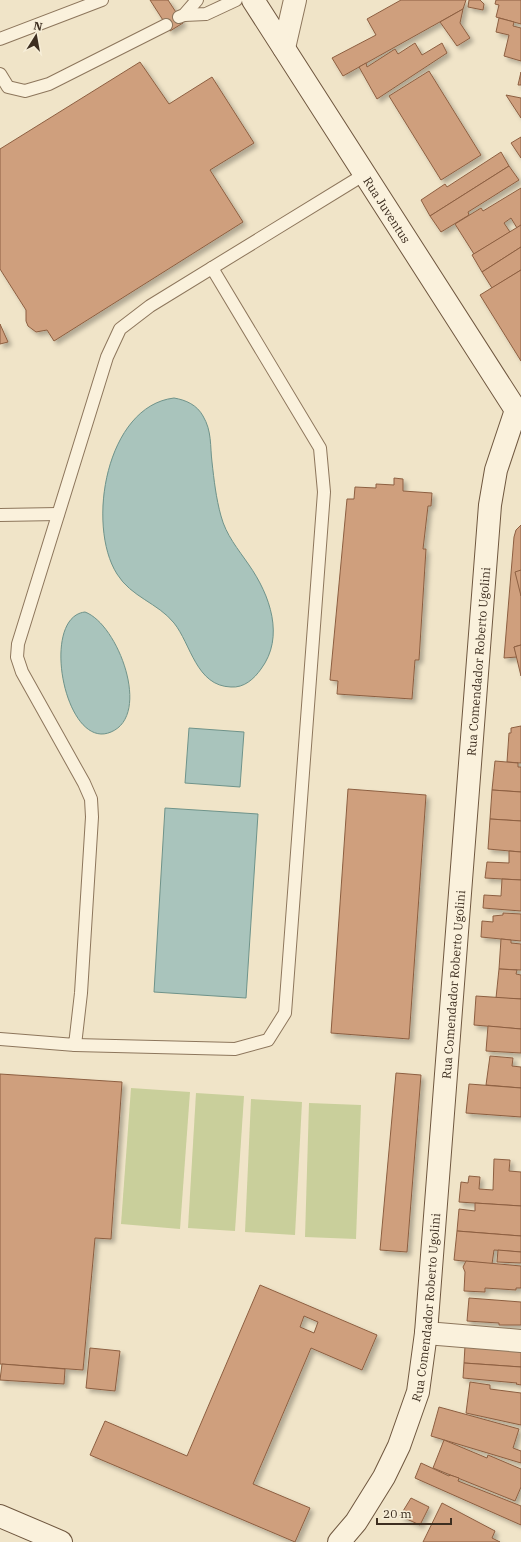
<svg xmlns="http://www.w3.org/2000/svg" width="521" height="1542" font-family="'IBM Plex Serif',serif">
<defs>
<filter id="shadow"><feDropShadow dx="3.5" dy="3.5" stdDeviation="2" flood-color="#0004"/></filter>
</defs>
<rect width="100%" height="100%" fill="#f0e4c8"/>
<!-- green -->
<g fill="#c9cf9b">
<path d="M131,1088l59,4 -10,137 -59,-5z"/>
<path d="M196,1093l48,3 -9,135 -47,-3z"/>
<path d="M251,1099l51,3 -7,133 -50,-3z"/>
<path d="M309,1103l52,2 -5,134 -51,-2z"/>
</g>
<!-- water -->
<g fill="#a9c4bc" stroke="#6f938a">
<path d="M174,398c12,2 23,7 29,18 9,15 7,30 9,46 2,18 4,36 9,54 5,19 17,33 28,49 21,30 36,72 12,104 -7,10 -17,19 -30,18 -35,-1 -40,-43 -57,-64 -16,-20 -43,-26 -57,-49 -31,-49 -11,-168 57,-176z"/>
<path d="M85,612c33,12 67,103 26,120 -46,20 -72,-115 -26,-120z"/>
<path d="M189,728l55,4 -4,55 -55,-4z"/>
<path d="M165,808l93,6 -12,184 -92,-6z"/>
</g>
<!-- building -->
<g fill="#cf9f7d" stroke="#8d5f41" fill-rule="evenodd" filter="url(#shadow)">
<path d="M150,0h18l15,23 -13,8z"/>
<path d="M401,0h65l-3,9 -120,67 -11,-18 44,-23 -9,-16z"/>
<path d="M469,0h11l4,4 -1,6 -15,-3z"/>
<path d="M496,0h25v24l-25,-7 3,-12 -4,-1z"/>
<path d="M463,9l-3,14 10,15 -13,8 -17,-24z"/>
<path d="M499,18l15,4 -1,4 8,2v33l-17,-5 5,-21 -13,-3z"/>
<path d="M415,43l7,12 20,-12 5,10 -70,46 -18,-32 7,-4 1,4 28,-18 3,5z"/>
<path d="M140,62l29,42 43,-27 42,66 -44,27 33,52 -189,119 -7,-11 -11,2 -8,-6 -2,-5v-11l-26,-41v-120z"/>
<path d="M429,71l52,84 -40,25 -52,-84z"/>
<path d="M521,72v13h-3z"/>
<path d="M506,95l15,3v20z"/>
<path d="M521,137v21l-10,-15z"/>
<path d="M501,152l8,14 -79,50 -9,-16 24,-16 2,3z"/>
<path d="M509,166l10,14 -51,32 1,3 -28,17 -11,-16z"/>
<path d="M521,188v37l-4,3 -6,-10 -7,5 6,9 -36,22 -19,-30 26,-16 2,3z"/>
<path d="M521,225v22l-39,25 -10,-17z"/>
<path d="M521,247v23l-29,18 -10,-16z"/>
<path d="M521,270v91l-41,-66z"/>
<path d="M0,324l8,18 -8,2z"/>
<path d="M394,478l9,1v12l29,2 -1,13h-3l-5,43h3l-7,111h-4l-3,39 -75,-5 1,-13 -8,-1 17,-181h7l1,-12 21,1v-4l18,1z"/>
<path d="M521,525v120l-7,2 3,10 -13,1 10,-121 2,-7z"/>
<path d="M521,570v26l-6,-24z"/>
<path d="M521,645v31l-7,-29z"/>
<path d="M521,726v37l-14,-1 2,-29h2v-5z"/>
<path d="M495,761l23,2v4h3v25l-29,-2z"/>
<path d="M348,789l78,6 -17,244 -78,-6z"/>
<path d="M492,790l29,2v29l-31,-2z"/>
<path d="M490,819l31,2v31l-33,-3z"/>
<path d="M509,851l12,1v28l-36,-2 2,-16 22,1z"/>
<path d="M502,879l19,1v31l-38,-3 1,-13 17,1z"/>
<path d="M503,913l18,1v27l-40,-4 1,-16 11,1v-6l10,-1z"/>
<path d="M501,939l10,1v3l10,1v26l-22,-1z"/>
<path d="M499,969l18,1 -1,4 5,1v24l-25,-1z"/>
<path d="M476,996l45,3v30l-47,-4z"/>
<path d="M488,1026l33,3v24l-35,-2z"/>
<path d="M490,1056l23,2 -1,8 9,1v21l-35,-3z"/>
<path d="M396,1073l25,2 -14,177 -27,-2z"/>
<path d="M0,1074l122,8 -11,157 -16,-1 -12,132 -83,-6z"/>
<path d="M469,1084l52,4v29l-55,-4z"/>
<path d="M494,1159l16,1 -1,11 12,1v34l-62,-4 2,-20 7,1 1,-7 11,1 -1,12 14,1z"/>
<path d="M475,1203l46,3v30l-64,-5 2,-22 16,2z"/>
<path d="M457,1231l64,5v16l-27,-2 -2,14 -38,-4z"/>
<path d="M498,1250l23,2v11l-24,-1z"/>
<path d="M466,1261l55,5v22h-5v2l-31,-2v4l-21,-1 1,-19 -2,-5z"/>
<path d="M260,1285l117,50 -15,35 -51,-22 -58,136 57,24 -15,34 -205,-87 15,-34 82,35zM304,1316l14,6 -4,11 -14,-6z"/>
<path d="M469,1298l52,4v23h-22v-2l-32,-2z"/>
<path d="M465,1346l56,4v17l-57,-4z"/>
<path d="M90,1348l30,3 -5,40 -29,-3z"/>
<path d="M464,1363l57,4v18l-5,-1 1,-1 -54,-5z"/>
<path d="M2,1364l63,5 -1,15 -64,-4z"/>
<path d="M470,1382l20,3v4l31,4v32l-55,-12z"/>
<path d="M439,1407l80,22 -6,19 8,3v12l-90,-27z"/>
<path d="M444,1440l43,18 1,-3 33,14v18l-6,14 -82,-33z"/>
<path d="M421,1463l28,13 1,-1 9,3 -1,3 63,25v19l-106,-47z"/>
<path d="M411,1498l18,9 -9,18 -20,-9z"/>
<path d="M442,1503l53,28 -3,7 8,4h-77z"/>
</g>
<g fill="none" stroke-linecap="round" stroke-linejoin="round">
<!-- lane casing -->
<g stroke="#8d765c" stroke-width="14">
<g id="lane">
<path d="M184,15l22,-1 30,-14"/>
<path d="M179,17l5,-2 13,-15"/>
<path d="M0,39l102,-39"/>
<path d="M0,74l8,13 17,4 24,-7 117,-59"/>
<path d="M0,515l58,-1"/>
<path d="M0,1039l75,6 6,-52 11,-176 -1,-18 -7,-16 -62,-111 -5,-15 1,-13 89,-287 13,-28 30,-23 215,-132"/>
<path d="M75,1045l160,4 33,-9 17,-27 39,-521 -4,-44 -108,-180"/>
</g>
</g>
<!-- street casing -->
<g stroke="#8d765c" stroke-width="24">
<g id="street">
<path d="M284,48l11,-48"/>
<path d="M426,1333l95,8"/>
</g>
</g>
<!-- secondary casing -->
<g stroke="#6f573f" stroke-width="24">
<g id="secondary">
<path id="s1" d="M253,0l268,418"/>
<path d="M0,1516l61,26"/>
<path id="s2" d="M339,1542l17,-20 28,-45 15,-31 19,-54 8,-59 64,-828 6,-35 20,-60"/>
</g>
</g>
<!-- lane -->
<use href="#lane" stroke="#faf1dc" stroke-width="12"/>
<!-- street -->
<use href="#street" stroke="#faf1dc" stroke-width="22"/>
<!-- secondary -->
<use href="#secondary" stroke="#faf1dc" stroke-width="22"/>
</g>
<g text-anchor="middle" dominant-baseline="central" stroke-width="3" stroke-linejoin="round" paint-order="stroke">
<!-- street labels -->
<g font-size="12" fill="#3d2e20" stroke="#f7eed8">
<text stroke="none"><textPath href="#s1" startOffset="249">Rua Juventus</textPath></text>
<text stroke="none"><textPath href="#s2" startOffset="904">Rua Comendador Roberto Ugolini</textPath></text>
<text stroke="none"><textPath href="#s2" startOffset="580">Rua Comendador Roberto Ugolini</textPath></text>
<text stroke="none"><textPath href="#s2" startOffset="256">Rua Comendador Roberto Ugolini</textPath></text>
</g>
</g>
<!-- north arrow -->
<g transform="translate(36 36) rotate(11)" stroke="#f7eed8" stroke-width="3" paint-order="stroke">
<path d="M0-3L7 15L0 10L-7 15Z" fill="#3d2e20"/>
<text y="-6" font-size="11" font-weight="bold" text-anchor="middle" fill="#3d2e20">N</text>
</g>
<!-- scale -->
<path d="M377 1518v6h74v-6" fill="none" stroke="#3d2e20" stroke-width="2"/>
<text x="383" y="1518" font-size="12" fill="#3d2e20" stroke="#f7eed8" stroke-width="3" paint-order="stroke">20 m</text>
</svg>
